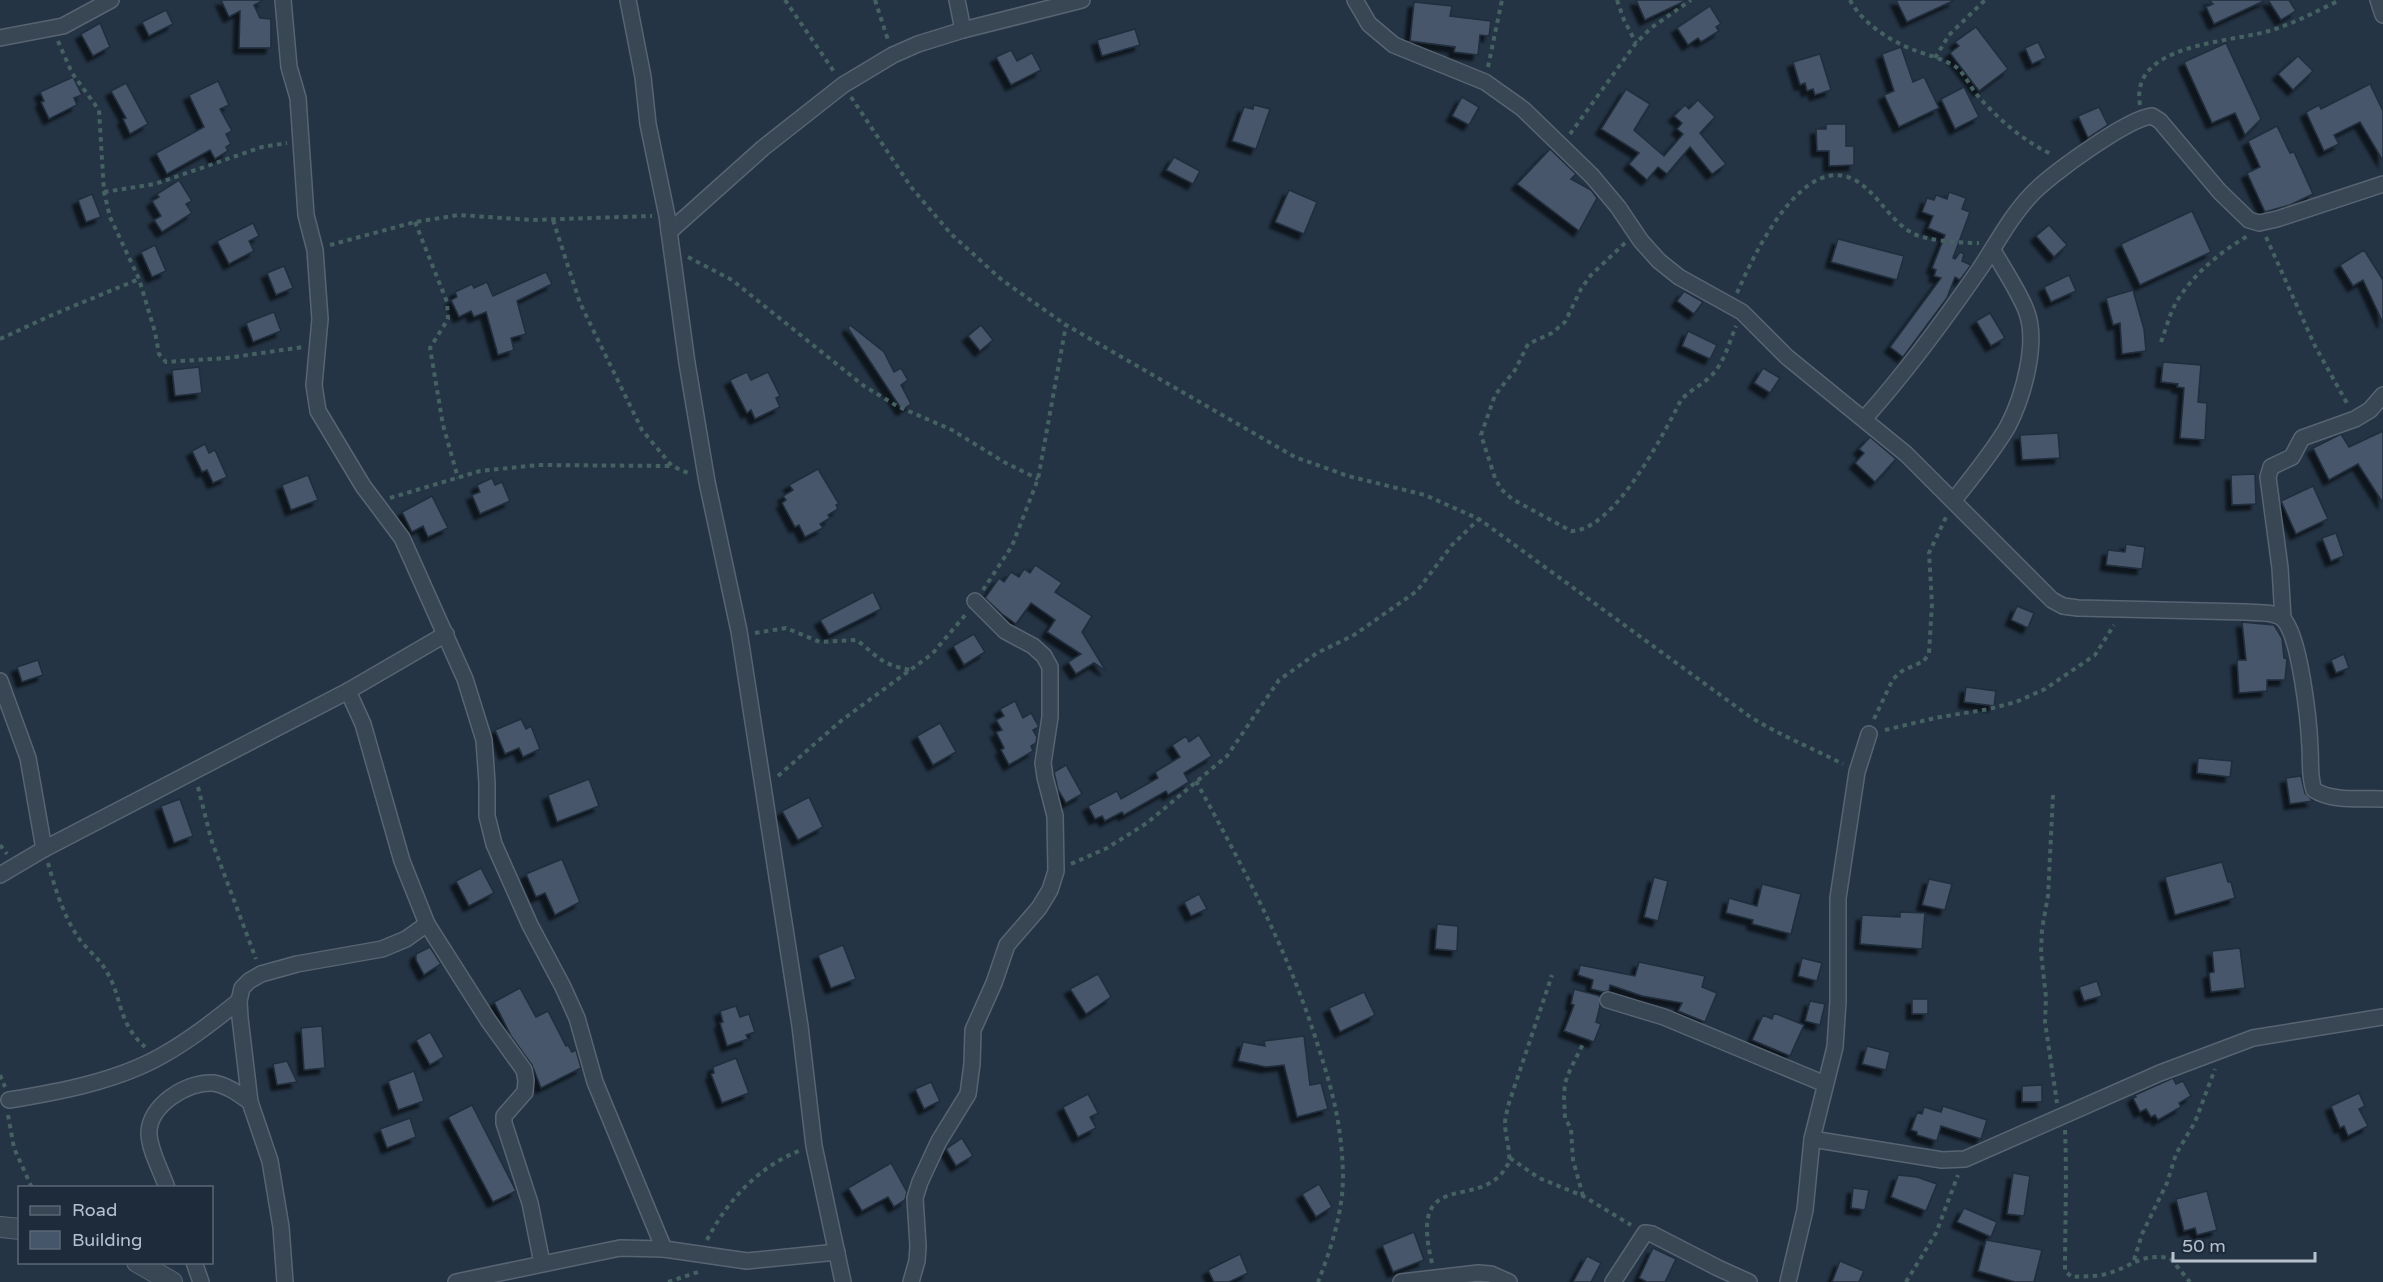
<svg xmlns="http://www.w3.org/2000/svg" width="2383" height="1282" font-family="'Varela Round',sans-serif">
<defs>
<filter id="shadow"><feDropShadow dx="-5.5" dy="5.5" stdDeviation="1.5" flood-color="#0009"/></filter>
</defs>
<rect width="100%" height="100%" fill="#243445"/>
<!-- building -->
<g fill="#46566a" stroke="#202d3c" stroke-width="1.5" filter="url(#shadow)">
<path d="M221,0h43l-10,5 6,13 11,1v29h-32l1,-37 -11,6z"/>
<path d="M1636,0h51l-42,20z"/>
<path d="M1896,0h59l-48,22z"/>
<path d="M2209,0h57l-52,24 -8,-17 7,-3z"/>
<path d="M2268,0h21l7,11 -15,9z"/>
<path d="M1414,2l38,4 -2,10 41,5 -2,15 -9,-1 -2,20 -24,-3 1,-5 -45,-6z"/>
<path d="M1710,6l11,18 -5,3 3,4 -18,11 -3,-4 -10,7 -11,-17z"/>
<path d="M166,10l7,14 -24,12 -7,-14z"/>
<path d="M100,23l10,24 -17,9 -12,-22z"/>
<path d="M1976,27l32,42 -29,22 -29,-38 9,-7 -4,-4z"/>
<path d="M1135,29l5,16 -38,11 -5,-16z"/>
<path d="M2038,42l8,16 -14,6 -7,-16z"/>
<path d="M2226,43l35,76 -16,16 -10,-22 -23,10 -28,-61z"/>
<path d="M1901,47l12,35 11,-5 15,31 -40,19 -15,-32 10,-4 -12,-37z"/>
<path d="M1011,50l6,11 15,-8 9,17 -30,15 -15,-28z"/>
<path d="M1820,54l11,36 -16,5 -2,-6 -6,2 -2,-8 -5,2 -7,-23z"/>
<path d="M2298,56l15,15 -20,19 -15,-16z"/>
<path d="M73,77l9,18 -8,3 3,7 -28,14 -8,-17 3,-1 -4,-9z"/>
<path d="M218,81l11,24 -9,4 12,22 -6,3 5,10 -5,3 2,4 -13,8 -5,-9 -43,24 -11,-21 48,-26 -15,-32z"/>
<path d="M126,83l22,41 -18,10 -7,-15 3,-1 -15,-27z"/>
<path d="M2370,84l13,27v50l-23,-39 -26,13 5,9 -15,7 -18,-39 13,-7 2,4z"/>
<path d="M1964,87l15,30 -24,12 -14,-30z"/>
<path d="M1626,89l24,15 -16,26 30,26 19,-22 -6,-5 5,-6 -8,-7 11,-11 4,4 9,-9 17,17 -15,16 26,31 -14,10 -22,-27 -23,27 -9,-7 -11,13 -18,-16 10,-11 -38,-24z"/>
<path d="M1462,97l17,10 -10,18 -17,-9z"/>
<path d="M1254,105l16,4 -14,40 -24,-8 12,-34 9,2z"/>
<path d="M2099,107l9,18 -20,13 -10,-22z"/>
<path d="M1826,124h20v22h8v19l-25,1v-15h-12l-1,-22h10z"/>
<path d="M2277,126l13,27 4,-1 19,42 -23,11 -25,7 -18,-39 13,-6 -12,-26z"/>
<path d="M1550,149l26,25 -5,5 20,11 6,8 -18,33 -62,-47z"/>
<path d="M1174,157l26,14 -7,13 -27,-14z"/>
<path d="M179,180l13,21 -6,3 6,9 -30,19 -8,-12 7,-4 -9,-15 7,-4 -2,-3z"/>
<path d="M1289,190l28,12 -13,32 -29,-12z"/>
<path d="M1949,192l17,6 -4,11 8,3 -17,46 2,1 5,-7 4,2 -2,7 9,4 -11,15 -5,-3 -8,21 -44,59 -13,-10 51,-69 -7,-2 2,-6 -4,-2 13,-33 -17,-7 5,-12 -11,-4 5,-14 7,2 2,-5 11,4z"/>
<path d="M92,194l9,23 -15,5 -8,-22z"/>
<path d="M2192,211l19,41 -71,33 -19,-41z"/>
<path d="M253,223l6,13 -10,5 5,10 -25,13 -12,-23z"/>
<path d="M2049,225l18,20 -13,12 -18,-21z"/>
<path d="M1838,239l66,17 -7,24 -66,-18z"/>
<path d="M155,245l11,26 -14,6 -11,-25z"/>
<path d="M2364,250l19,30v43l-20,-43 -10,6 -13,-21z"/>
<path d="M284,266l9,22 -17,7 -9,-22z"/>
<path d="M546,272l6,12 -35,17 9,33 -15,4 3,12 -16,5 -12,-43 -12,5 -3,-6 -12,6 -8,-17 6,-3 -2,-5 17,-8 2,4 13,-6 6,14z"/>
<path d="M2069,275l7,16 -25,11 -7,-15z"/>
<path d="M2133,290l11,39 2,22 -24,3 -2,-31 -7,2 -7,-27z"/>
<path d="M1684,291l19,11 -9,12 -17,-13z"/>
<path d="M274,312l7,19 -28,11 -7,-19z"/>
<path d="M1990,313l15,25 -14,8 -15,-25z"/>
<path d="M850,325l34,27 10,20 7,-4 7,12 -7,5 10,19 -9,6 -54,-82z"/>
<path d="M981,325l12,15 -13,11 -12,-15z"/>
<path d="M1688,331l29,14 -7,14 -28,-13z"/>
<path d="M2163,362l38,3 -3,37 9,1 -2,37 -25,-2 4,-50 -7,-1 1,-3 -17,-2z"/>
<path d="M199,367l3,26 -27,3 -3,-26z"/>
<path d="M1763,368l17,10 -10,15 -16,-10z"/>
<path d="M747,372l4,8 17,-8 12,24 -4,2 4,9 -25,12 -4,-9 -4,3 -17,-33z"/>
<path d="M2383,431v72l-25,-39 -29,16 -16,-32 28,-14 8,13z"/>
<path d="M2058,433l2,25 -38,2 -2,-25z"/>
<path d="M1870,437l26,22 -21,23 -20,-19 9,-10 -5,-4z"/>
<path d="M205,444l4,9 6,-3 12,27 -14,6 -6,-13 -5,2 -10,-21z"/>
<path d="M818,469l21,35 -3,1 2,4 -10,6 2,3 -10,6 3,4 -18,9 -6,-12 -4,2 -13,-24 4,-3 -3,-4 10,-6 -4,-5z"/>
<path d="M2255,474l1,30 -24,1 -1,-30z"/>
<path d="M308,475l10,25 -27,10 -9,-25z"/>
<path d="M492,478l3,7 7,-3 8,19 -30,13 -8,-19 8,-3 -3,-7z"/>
<path d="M2313,486l15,33 -32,15 -15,-33z"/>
<path d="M432,496l16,32 -20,9 -5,-11 -11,6 -10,-20z"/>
<path d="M2336,533l8,23 -13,5 -9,-23z"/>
<path d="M2126,544l19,3 -3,22 -36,-4 2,-15 17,2z"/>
<path d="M1035,565l27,18 -7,9 37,24 -10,16 24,39 -12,-8 -18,11 -8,-12 13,-8 -34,-22 8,-12 -24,-17 -15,21 -14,-10 -17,-16 14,-20 5,4 7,-10 8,5 5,-8 6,4z"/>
<path d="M873,592l8,17 -52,26 -9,-15z"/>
<path d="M2017,606l17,7 -6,15 -17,-8z"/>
<path d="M2242,622l32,3 8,13 2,20 3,1 -2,21h-18v11l-28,2 -2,-33h9z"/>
<path d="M974,634l11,18 -21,13 -11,-19z"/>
<path d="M2344,654l5,14 -13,5 -5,-13z"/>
<path d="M38,660l5,15 -21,7 -5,-15z"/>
<path d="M1966,687l30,4 -2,15 -30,-4z"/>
<path d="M1015,701l8,17 8,-5 8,14 -6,3 4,7 -1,6 -5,3 2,5 -24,14 -8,-15 3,-2 -8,-16 6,-2 -6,-10 8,-4 -4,-7z"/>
<path d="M521,719l5,10 5,-3 9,23 -17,8 -4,-9 -14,6 -10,-24z"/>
<path d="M940,723l16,29 -23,13 -16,-29z"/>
<path d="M1199,735l13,21 -28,17 5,9 -21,13 -2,-4 -42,24 -2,-3 -17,9 -3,-5 -7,3 -7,-13 29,-15 4,8 37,-21 -3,-6 25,-15 -8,-12 14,-9 3,6z"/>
<path d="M2198,758l34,3 -2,16 -33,-4z"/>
<path d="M1066,765l16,29 -16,9 -8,-13 -4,-18z"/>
<path d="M2301,776l4,17 8,8 -23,3 -4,-26z"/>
<path d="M589,779l10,27 -42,16 -9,-27z"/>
<path d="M809,797l14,30 -25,13 -16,-29z"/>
<path d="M180,799l13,37 -19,7 -13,-37z"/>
<path d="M562,859l18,43 -25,13 -10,-22 -9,4 -10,-23z"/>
<path d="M2222,862l6,20h3l4,16 -60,17 -10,-38z"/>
<path d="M481,868l13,25 -25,13 -13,-25z"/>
<path d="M1654,877l14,4 -10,40 -14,-4z"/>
<path d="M1929,879l23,5 -7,26 -23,-5z"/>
<path d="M1762,884l39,10 -10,40 -39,-10 1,-4 -27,-7 3,-15 28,8z"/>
<path d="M1199,894l8,15 -16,7 -7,-14z"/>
<path d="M1900,912l25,1 -3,36 -62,-5 2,-29 38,2z"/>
<path d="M1437,924l21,2 -1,25 -22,-2z"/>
<path d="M843,945l13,34 -25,9 -13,-33z"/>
<path d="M430,947l11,17 -17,11 -8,-15v-6z"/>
<path d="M2240,948l5,40 -34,4 -2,-19 5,-1 -2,-21z"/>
<path d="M1802,958l20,5 -5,18 -19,-5z"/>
<path d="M1639,962l66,14 -3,11 15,6 -12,29 -27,-11 4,-8 -40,-7 -32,-11 -1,6 -6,1 -12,-3 2,-9 -15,-5 2,-10 55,11z"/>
<path d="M1098,974l13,23 -25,17 -16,-25z"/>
<path d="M2097,981l5,15 -18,5 -5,-14z"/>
<path d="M520,988l16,29 12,-6 18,35 2,-1 4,7 4,-2 5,18 -40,20 -9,-23 -21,-29 -17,-34z"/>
<path d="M1574,989l26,7v10l-4,16 5,2 -7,18 -30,-11 10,-26 -3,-1z"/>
<path d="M1364,992l11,23 -35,17 -11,-24z"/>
<rect x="1912" y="999" width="16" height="15"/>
<path d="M1810,1001l15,3 -5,21 -15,-4z"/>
<path d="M736,1006l4,11 9,-3 6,18 -9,3 2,4 -21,7 -7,-23 3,-1 -3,-11z"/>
<path d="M1774,1013l30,12 -14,31 -38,-16 11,-25 9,4z"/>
<path d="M322,1026l3,42 -21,2 -3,-42z"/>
<path d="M430,1032l14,25 -14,8 -14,-25z"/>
<path d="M1304,1036l6,49 11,-2 7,26 -31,8 -13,-52 -18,2 -28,-6 5,-19 22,4 -1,-5z"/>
<path d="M1867,1046l23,6 -4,18 -24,-6z"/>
<path d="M736,1058l13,35 -27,10 -11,-29 3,-1 -1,-6z"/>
<path d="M287,1061l10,21 -20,3 -4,-21z"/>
<path d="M414,1071l10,30 -26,9 -10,-29z"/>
<path d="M2173,1078l3,6 7,-3 8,15 -12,7 2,4 -23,13 -3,-5 -4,2 -5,-8 -6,3 -7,-14 3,-1 -1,-2z"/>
<path d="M931,1082l9,19 -16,8 -9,-20z"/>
<path d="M2042,1085v17h-20v-16z"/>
<path d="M2359,1093l6,13 -6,3 9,17 -20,10 -4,-10 -4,2 -9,-22z"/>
<path d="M1088,1094l10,19 -8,4 6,11 -18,9 -15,-30z"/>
<path d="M472,1105l44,86 -23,11 -45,-85z"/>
<path d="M1943,1106l44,14 -6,19 -40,-13 -4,15 -20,-6v-3l-6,-2 6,-17 5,1 2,-7 17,5z"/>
<path d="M410,1118l6,19 -29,11 -7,-19z"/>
<path d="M962,1138l11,18 -17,10 -10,-17z"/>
<path d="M891,1163l16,29 -2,8 -11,7 -6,-10 -26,14 -14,-23z"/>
<path d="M2013,1173l17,3 -6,40 -17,-2z"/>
<path d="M1898,1175l19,2 20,7 -11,27 -35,-14z"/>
<path d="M1319,1184l13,23 -16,10 -14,-23z"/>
<path d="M1853,1188l16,2 -4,20 -14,-2z"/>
<path d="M2207,1191l10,39 -20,5 -2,-7 -11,3 -8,-32z"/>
<path d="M1964,1208l33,14 -6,15 -34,-15z"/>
<path d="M1414,1232l10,28 -31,12 -11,-27z"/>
<path d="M1986,1240l56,10 -8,32h-19l-37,-11z"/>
<path d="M1653,1248l23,11 -11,23h-18l-8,-4z"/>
<path d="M1240,1254l8,19 -19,9h-15l-6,-12z"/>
<path d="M1587,1256l14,7 -10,19h-18z"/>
<path d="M1840,1261l24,10 -5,11h-27z"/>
</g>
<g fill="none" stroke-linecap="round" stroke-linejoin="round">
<!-- minor casing -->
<g stroke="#586472" stroke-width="18">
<g id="minor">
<path d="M283,0l6,67 9,31 8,117 9,35 5,69 -6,66 4,26 45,75 39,52 63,141 19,61 3,43v33l7,28 36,81 33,62 14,31 18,64 69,167"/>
<path d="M628,0l15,77 5,47 19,92 20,147 20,119 32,149 61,395 14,120 29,136"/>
<path d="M957,0l6,30"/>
<path d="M1355,0l14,24 25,21 91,37 38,27 69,67 26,31 23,34 18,20 20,16 63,35 45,45 119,97 146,146 11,6 15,2 168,4c11,1 27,-1 36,6 18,15 27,105 28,130 1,13 -1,29 4,42 19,12 47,8 69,9"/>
<path d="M2378,0l5,15"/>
<path d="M0,38l63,-12 48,-26"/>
<path d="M669,232l94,-84 80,-63 50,-30 25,-11 45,-14 119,-30"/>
<path d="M1865,418c42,-47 78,-96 114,-148 17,-25 31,-53 52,-75 17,-19 97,-77 121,-79l8,5 60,71 29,28 10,3 18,-4 106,-35"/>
<path d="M1954,500c19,-24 39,-48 54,-74 15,-29 31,-84 18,-116 -8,-20 -22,-40 -33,-60"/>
<path d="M2283,619l-3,-51 -12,-91 3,-10 21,-10 10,-19 53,-19 15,-9 13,-15"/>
<path d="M0,681l28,77 16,91"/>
<path d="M348,691l15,33 39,137 25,63 61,96 36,50 2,10 -1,12 -21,24v7l26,80 12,60"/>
<path d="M0,875l44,-26 304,-158 98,-57"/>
<path d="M1608,1000l56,17 161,67"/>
<path d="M9,1100c50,-8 109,-19 154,-45 27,-15 52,-35 76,-54"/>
<path d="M1812,1139l130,21 23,-1 195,-86 93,-35 130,-21"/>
<path d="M167,1188c-6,-18 -17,-36 -18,-54 -1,-28 38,-53 64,-51 14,2 26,11 37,19"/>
<path d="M194,1262l7,20"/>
<path d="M285,1282l-4,-55 -11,-66 -20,-59 -10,-84 -1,-17 3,-13 7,-7 12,-7 36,-10 85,-15 24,-10 21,-15"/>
<path d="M456,1282l164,-34 44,1 83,12 90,-9"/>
<path d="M911,1282l6,-21 1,-15 -3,-48 5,-16 19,-41 29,-47 4,-30 1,-34 21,-47 13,-38 32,-37 11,-18 6,-19 -1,-55 -10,-39 -2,-14 7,-46v-50l-6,-11 -11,-10 -28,-15 -30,-30"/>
<path d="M1401,1282l77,-9 13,1 18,8"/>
<path d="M1613,1282l32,-49 7,1 66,34 31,14"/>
<path d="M1788,1282l17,-72 7,-71 23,-92 3,-46v-103l19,-126 12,-38"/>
</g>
</g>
<!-- tertiary casing -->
<g stroke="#586472" stroke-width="22">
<g id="tertiary">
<path d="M0,1227l20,2"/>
<path d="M137,1262l35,20"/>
</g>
</g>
<!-- path -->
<g stroke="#456162" stroke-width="4" stroke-dasharray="4.5 4.5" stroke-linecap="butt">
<path d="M785,0l50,73"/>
<path d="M875,0l13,40"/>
<path d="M1617,0l7,20 12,23"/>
<path d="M1850,0c12,23 40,41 64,50 13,5 30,9 42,17 9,7 14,20 22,29 21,24 47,46 75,59"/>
<path d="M58,41l14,32 27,37 5,82 6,25 29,62 16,53 4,22 7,8 61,-4 76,-11"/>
<path d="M1935,58l14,-23 36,-35"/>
<path d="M1488,67l14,-67"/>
<path d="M851,97l60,90 40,47 51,46 64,45 229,132 53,19 77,19 54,24 270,197c30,19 63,32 94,48"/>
<path d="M2140,105c-11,-63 93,-62 132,-75 23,-7 45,-19 68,-30"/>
<path d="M1570,134l66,-91 15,-15 40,-28"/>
<path d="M104,192l51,-8 107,-37 25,-4"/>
<path d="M553,220l27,83 62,127 30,36 18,8"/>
<path d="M415,222l32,80 1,17 -18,29 13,77 15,53"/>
<path d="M2266,237l49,109 33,59"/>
<path d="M1625,243l-34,32 -10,14 -16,33 -13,11 -24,11 -13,26 -20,25 -14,40 14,43 6,11 11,10 59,32c43,0 92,-96 110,-131 9,-10 21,-15 30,-24 13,-13 18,-33 25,-50"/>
<path d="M330,245l85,-23 44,-7 73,5 120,-4"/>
<path d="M688,257l44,23 132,106 33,20 55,24 52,32 34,17"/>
<path d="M1737,293c16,-37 67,-146 121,-111 21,14 32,38 54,51 15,8 49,10 67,10"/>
<path d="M0,339l52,-24 87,-36"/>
<path d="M2161,342c6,-16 10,-34 20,-47 16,-24 42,-45 67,-59"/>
<path d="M390,498l90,-27 58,-6 134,1"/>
<path d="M983,590l29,-44 26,-67 28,-154"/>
<path d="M755,633l31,-5 34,14 37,-2c22,18 25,25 54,30"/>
<path d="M1874,719l19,-40 9,-8 22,-10 5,-8 3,-49 -3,-51 18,-38"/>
<path d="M1885,730l50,-12 54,-9 27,-7 29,-13 50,-34 19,-30"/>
<path d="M778,776l64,-56 90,-66 35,-41"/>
<path d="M1196,781c47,86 93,171 122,265 15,46 24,81 25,130 0,36 -12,73 -25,106"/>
<path d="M198,787l13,52 45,120"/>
<path d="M2053,795l-5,101 -6,33 -1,24 5,44 -1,25 12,81"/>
<path d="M0,845l7,9"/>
<path d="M48,863c7,25 15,52 30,74 7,11 20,20 27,32 18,27 11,52 40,78"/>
<path d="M1071,864l36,-16 40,-25 80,-67 52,-76 38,-27 37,-18 63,-44 35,-46 27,-26"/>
<path d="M0,1075l5,12"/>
<path d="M8,1115l6,33 18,40"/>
<path d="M2065,1130c2,47 0,94 0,141l7,6c11,-1 23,0 34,-3 26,-7 33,-21 64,-16l20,24"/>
<path d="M1510,1158l29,20 44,18 48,29"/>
<path d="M1583,1196l-10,-36 -2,-31 -6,-11 -1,-22 1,-13 5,-13 13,-26"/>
<path d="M707,1240c20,-39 51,-73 92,-89"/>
<path d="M2134,1260l8,-26 25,-51 9,-29 19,-32 20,-53"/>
<path d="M1432,1263c-25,-101 50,-48 76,-99 4,-8 -3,-29 -3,-40 0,-6 2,-12 3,-18l44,-131"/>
<path d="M668,1282l33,-11"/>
<path d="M1906,1282l30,-49 22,-58"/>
</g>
<!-- minor -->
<use href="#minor" stroke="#394654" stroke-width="15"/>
<!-- tertiary -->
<use href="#tertiary" stroke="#394654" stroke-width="20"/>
</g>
<!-- legend -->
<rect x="18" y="1186" width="195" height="78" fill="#1e2b3a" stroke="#5b6775" stroke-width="1.5"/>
<rect x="30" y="1206" width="30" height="9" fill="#394654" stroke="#5b6775" stroke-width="1.5"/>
<text x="72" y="1216" font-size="18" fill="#b7c1ce">Road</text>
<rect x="30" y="1231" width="30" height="18" fill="#46566a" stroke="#5b6775" stroke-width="1.5"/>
<text x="72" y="1246" font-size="18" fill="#b7c1ce">Building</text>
<!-- scale -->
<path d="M2173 1252v9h142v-9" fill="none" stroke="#b7c1ce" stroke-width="3"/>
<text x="2182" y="1252" font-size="18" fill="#b7c1ce" stroke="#1e2b3a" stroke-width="4.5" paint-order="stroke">50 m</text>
</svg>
